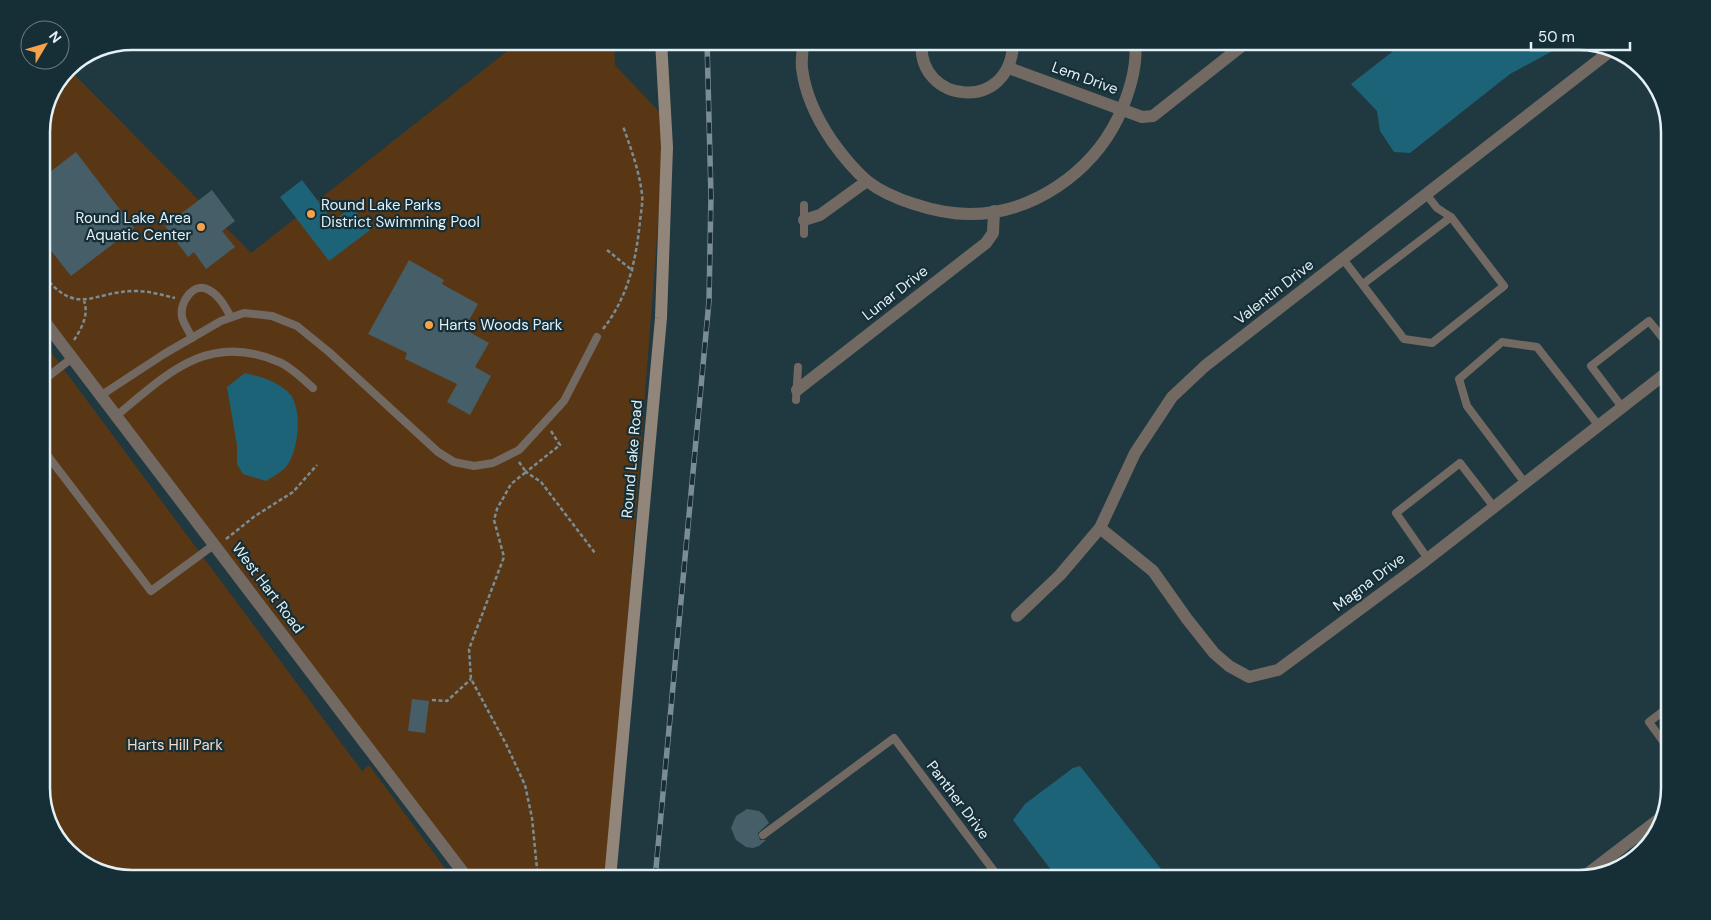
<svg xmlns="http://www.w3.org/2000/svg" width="1711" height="920" font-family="'DM Sans',sans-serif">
<rect width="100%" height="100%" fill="#203840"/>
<!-- green -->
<g fill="#5a3714">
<path d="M520,41h94l1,24 51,54 -58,760h-143l-424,-563v-190l27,-58 183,185z"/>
<path d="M51,352l311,419 7,-6 84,114h-321l-40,-10 -36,-31 -15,-44v-434z"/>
</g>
<!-- water -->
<g fill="#1d6378">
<path d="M1406,41h165l-61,33 -100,79 -16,-1 -14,-21 -3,-20 -26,-27z"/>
<path d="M302,180l31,41 19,-14 18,23 -41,31 -49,-64z"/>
<path d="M245,373c16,4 29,7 42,18 17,14 12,62 -2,77 -5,5 -13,9 -19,13l-23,-7 -6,-10v-19l-10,-58z"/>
<path d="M1080,766l89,113h-111l-45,-59 12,-16 48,-36z"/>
</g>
<!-- building -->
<g fill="#455e67">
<path d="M76,152l58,76 -63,48 -30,-38v-59z"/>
<path d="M212,190l23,31 -13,10 13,16 -29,22 -12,-17 -6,5 -23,-31z"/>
<path d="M409,260l35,20 -2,4 36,20 -14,25 25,14 -14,24 16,9 -21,39 -23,-13 10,-18 -52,-25 2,-6 -39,-19z"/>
<path d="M412,699l17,2 -4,32 -17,-2z"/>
<path d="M747,809l12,2 5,4 5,8 -11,10 2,7h6l-7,6 -6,2 -7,-1 -10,-7 -5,-12 5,-12z"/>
</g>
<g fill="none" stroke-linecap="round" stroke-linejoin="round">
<!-- path -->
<g stroke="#7a8d94" stroke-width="2.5" stroke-dasharray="4 2.5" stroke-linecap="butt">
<path d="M607,250l26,21"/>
<path d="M41,272c36,47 50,19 95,19 13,0 26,4 39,7"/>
<path d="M603,329c25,-32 33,-68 37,-108 1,-9 3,-19 2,-27 -3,-24 -11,-45 -19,-68"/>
<path d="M74,340c8,-12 15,-26 10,-39"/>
<path d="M551,431l9,14 -34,27 15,10 54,71"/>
<path d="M519,462l7,10 -15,12 -14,25 -3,11 10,37 -35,92 2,30 35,65 19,41 7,33 6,61"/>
<path d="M226,539l29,-23 38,-24 24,-27"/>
<path d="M432,700l15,1 24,-22"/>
</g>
<!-- lane -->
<g stroke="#716962" stroke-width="8">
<path d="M804,205v29"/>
<path d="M1343,259l61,80 28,4 72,-57 -53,-69 -14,-9 -11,-14"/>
<path d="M1363,284l88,-67"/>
<path d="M192,338c-3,-7 -9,-15 -10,-21 -3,-15 12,-36 27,-27 11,6 16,17 22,27"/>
<path d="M41,382l31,-24"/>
<path d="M100,396l64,-42 57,-33 23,-8 28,3 25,10 32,26 109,100 16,10 20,4 19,-3 26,-13 45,-49 33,-64"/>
<path d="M796,400l2,-33"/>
<path d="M1622,407l-31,-41 58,-45 21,26"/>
<path d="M115,417c52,-43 93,-86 164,-55 12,5 24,17 34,26"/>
<path d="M41,447l110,144 64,-47"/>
<path d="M1525,483l-58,-77 -8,-27 43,-37 35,5 62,79"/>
<path d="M1428,559l-32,-46 64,-50 34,44"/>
<path d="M1670,706l-21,16 21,29"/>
<path d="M763,835l131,-97 106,141"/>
</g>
<!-- street -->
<g stroke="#716962" stroke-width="12">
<path d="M803,41c0,9 -2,18 -1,27 3,26 15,51 30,73 10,14 21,28 35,40 13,10 31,18 47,23 18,6 36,10 56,10 62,0 121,-41 148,-96 10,-22 20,-52 17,-77"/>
<path d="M922,41c-7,63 91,74 91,0"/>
<path d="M1009,68l133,49 11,-1 95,-75"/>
<path d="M804,220l16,-5 47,-34"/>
<path d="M41,317l427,562"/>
<path d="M797,390l189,-147 7,-10 1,-22"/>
<path d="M1100,528l53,43 34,48 27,34 15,13 20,11 29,-7 143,-106 249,-194"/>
<path d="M1017,616l43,-41 40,-47 35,-75 37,-56 33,-31 408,-317"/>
<path d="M1582,878l81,-62"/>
</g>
<!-- secondary -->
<path stroke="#92867b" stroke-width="12" d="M610,879l51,-561 6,-171 -6,-106"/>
<!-- rail casing -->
<g stroke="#7a8d94" stroke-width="5.5">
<path id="rail" d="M655,879l54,-578 2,-104 -4,-156"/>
</g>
<!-- rail -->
<use href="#rail" stroke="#162e36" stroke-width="4" stroke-dasharray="11" stroke-linecap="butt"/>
</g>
<!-- markers -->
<g fill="#f7a149" stroke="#162e36" stroke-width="2">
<circle cx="311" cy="214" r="5"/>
<circle cx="201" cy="227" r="5"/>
<circle cx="429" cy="325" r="5"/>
</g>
<g text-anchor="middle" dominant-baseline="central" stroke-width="4.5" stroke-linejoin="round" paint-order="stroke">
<!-- street labels -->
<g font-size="15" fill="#e3f1f7" stroke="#162e36">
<text transform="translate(1085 78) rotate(20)">Lem Drive</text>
<text transform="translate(1274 292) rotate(-38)">Valentin Drive</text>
<text transform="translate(895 293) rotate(-38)">Lunar Drive</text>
<text transform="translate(632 459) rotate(-85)">Round Lake Road</text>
<text transform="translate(1369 582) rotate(-37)">Magna Drive</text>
<text transform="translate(268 588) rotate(53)">West Hart Road</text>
<text transform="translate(958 800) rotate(53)">Panther Drive</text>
</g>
<!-- poi labels -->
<g font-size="15" fill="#e3f1f7" stroke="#162e36" text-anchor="start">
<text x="321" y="205">Round Lake Parks<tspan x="321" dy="17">District Swimming Pool</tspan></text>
<text x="191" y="218" text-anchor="end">Round Lake Area<tspan x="191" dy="17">Aquatic Center</tspan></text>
<text x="439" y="325">Harts Woods Park</text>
</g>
<!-- park labels -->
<g font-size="15" fill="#f5dbc5" stroke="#162e36">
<text x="175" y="745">Harts Hill Park</text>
</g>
</g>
<!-- crop -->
<path d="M0 0H1711V920H0ZM132 50H1579A82 82 0 0 1 1661 132V788A82 82 0 0 1 1579 870H132A82 82 0 0 1 50 788V132A82 82 0 0 1 132 50Z" fill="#162e36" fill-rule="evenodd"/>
<path fill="none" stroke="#e3f1f7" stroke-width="2.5" d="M132 50H1579A82 82 0 0 1 1661 132V788A82 82 0 0 1 1579 870H132A82 82 0 0 1 50 788V132A82 82 0 0 1 132 50Z"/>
<!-- north arrow -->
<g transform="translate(45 45) rotate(52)"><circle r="24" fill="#162e36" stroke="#687c83"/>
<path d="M0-4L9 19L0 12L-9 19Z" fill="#f7a149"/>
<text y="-8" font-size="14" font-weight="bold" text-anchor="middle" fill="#e3f1f7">N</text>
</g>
<!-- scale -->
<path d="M1531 42v8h99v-8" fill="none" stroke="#e3f1f7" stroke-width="2.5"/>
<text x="1538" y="42" font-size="15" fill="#e3f1f7" stroke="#162e36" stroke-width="4" paint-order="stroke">50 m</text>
</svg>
